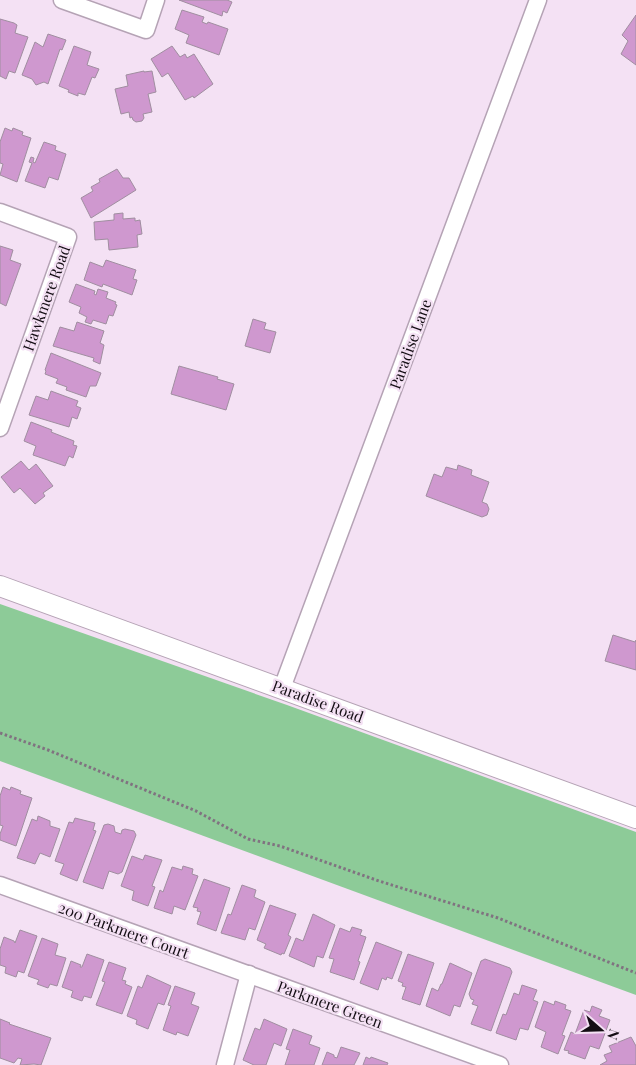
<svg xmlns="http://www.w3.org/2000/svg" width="636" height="1065" font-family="'Playfair Display',serif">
<rect width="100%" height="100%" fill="#f4e1f4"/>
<!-- green -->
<path fill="#8dcb98" d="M0,604l287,101 349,127v163l-636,-234z"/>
<!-- building -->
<g fill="#cf98cf" stroke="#a08ea0">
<path d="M179,0h48l5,2 -5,11 -4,-2 -1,5z"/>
<path d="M182,10l22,7 -2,5 5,2 1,-2 20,7 -9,26 -33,-12 3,-8 -14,-6z"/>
<path d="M636,15v50l-15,-11 7,-13 -6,-6z"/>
<path d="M0,19l14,4 3,2 -2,8 13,4 -13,36 -6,-2 -3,8 -6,-3z"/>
<path d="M48,34l18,6 -4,10 -2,-1 -12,35 -4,-2 -8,3 -4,-6 -10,-4 13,-33 8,5z"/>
<path d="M74,46l17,6 -4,13 12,4 -4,9 -3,-1 -7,18 -7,-2v3l-10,-4 1,-2 -10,-4z"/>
<path d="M172,46l8,11 5,-3 2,4 7,-4 19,30 -19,14 -1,-2 -8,4 -17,-27 -6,4 -11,-18z"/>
<path d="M144,71v1l8,-1 4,21 -8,2 4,18 -9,2 1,4 -2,3 -6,1 -3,-2 -1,-3 -2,1 -1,-6 -8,2 -6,-25 13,-3 -2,-11z"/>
<path d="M5,128l7,3 1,-3 10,4 -1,3 9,3 -14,44 -17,-7 3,-11 -3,-1v-21z"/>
<path d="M44,142l12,4 -1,4 11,4 -8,26 -9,-3 -4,11 -20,-7 7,-18 -3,-1 2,-5 3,1 -1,4 2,1z"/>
<path d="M117,169l6,9h6l7,12 -45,28 -10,-20 12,-7 -2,-4 9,-5 -1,-3z"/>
<path d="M123,213v6l12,-1v3l5,-1 2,14 -5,1 1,12 -29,3 -1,-11 -13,1 -1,-18 20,-2v-6z"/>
<path d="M0,246l13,4 -3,10 11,4 -15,42 -6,-3z"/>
<path d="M106,260l30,10 -3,9 4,1 -5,15 -29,-11 -1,3 -18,-7 6,-18 13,5z"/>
<path d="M76,284l19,7 -1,3 2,1 2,-6 10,3 -2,6 10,4 -1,2 2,1 -4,11 -4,-1 -3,9 -13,-4 -2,4 -6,-2 2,-5 -8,-4 2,-6 -12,-5z"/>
<path d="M253,319l13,4 -2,6 12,3 -6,21 -25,-7z"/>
<path d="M77,322l27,9 -4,12 4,2 -4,19 -7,-3 1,-3 -41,-12 7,-19 14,4z"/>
<path d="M51,353l50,20 -5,13h-6l-4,11 -20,-7 1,-3 -11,-4 2,-4 -13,-5 1,-3 -1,-1z"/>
<path d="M179,366l39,11 -1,2 17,5 -8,26 -55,-16z"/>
<path d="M51,391l27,10 -2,5 5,2 -4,11 -5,-2 -3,10 -40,-12 7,-19 12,4z"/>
<path d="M31,422l21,8 -1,2 23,9 -1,4 4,1 -4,12 -4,-2 -4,10 -32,-11 3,-9 -12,-5z"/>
<path d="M21,461l8,9 7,-6 17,22 -10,7 2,3 -10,8 -15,-16 -6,5 -13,-16z"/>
<path d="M458,465l14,5 -1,5 18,7 -7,20 5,2 2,5 -2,6 -5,2 -56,-21 8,-22 8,3 4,-10 11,3z"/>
<path d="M613,635l22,7 1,-2v30l-31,-9z"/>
<path d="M3,787l7,3 1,-3 10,4 -1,3 12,4 -16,48 -16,-6v-6l3,-8 -3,-1v-29z"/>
<path d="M38,816l12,5v5l10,3 -10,28 -10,-4 -5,11 -18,-6 15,-39 5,2z"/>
<path d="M75,818l20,5 -2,7 3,1 -19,50 -17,-7 4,-10 -9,-3 14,-39 4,1z"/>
<path d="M108,824l6,2 1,6 6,2 1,-4 3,-1 9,2 2,4 -14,37 -4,2 -9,-3 -6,18 -20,-7 21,-57z"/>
<path d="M145,855l17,5 -10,26 3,1 -7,19 -16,-6 2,-9 -13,-5 11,-30 11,4z"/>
<path d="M183,866l10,3 -1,5 6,2 -13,34 -11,-4 -2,8 -18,-6 6,-18 3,2 9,-25 10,3z"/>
<path d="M204,879l26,9 -14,43 -19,-7 4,-12 -4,-1 1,-3 -5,-1z"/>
<path d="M242,885l14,5 -2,7 11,5 -10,28 -6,-2 -4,12 -24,-7 7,-19 3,1z"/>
<path d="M270,905l26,9 -8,21 3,2 -7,17 -2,-1 -1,2 -17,-7 2,-4 -9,-4z"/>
<path d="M313,914l22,11 -12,33 -6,-2 -3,11 -25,-11 7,-18 7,3z"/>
<path d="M352,927l10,3 -2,5 6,2 -8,24 2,1 -6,18 -24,-8 4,-13 -5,-1 11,-30 10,4z"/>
<path d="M20,930l17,6 -13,37 -6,-2 -2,6 -11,-4 1,-6 -6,-2v-16l4,-12 10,4 1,2z"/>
<path d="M42,938l16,6 -3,11 11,3 -9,28 -7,-2 -2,4 -11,-4 2,-4 -11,-4z"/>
<path d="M376,942l26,10 -10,27 -5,-2 -1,3 -4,-2 -4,12 -18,-7z"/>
<path d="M87,954l17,6 -13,38 -7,-2 -2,5 -11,-4 2,-6 -11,-4 9,-26 10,4 -1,2h2z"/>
<path d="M408,954l26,9 -14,42 -18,-6 4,-12 -4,-1 1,-3 -5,-2z"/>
<path d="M485,959l25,9 2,4 -21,59 -20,-7 7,-18 -6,-2 2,-4 -3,-1 -2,-5 12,-33z"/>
<path d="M109,962l17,6 -4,12 4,1 -1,3 7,3 -10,27 -26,-9 9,-23 -3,-1z"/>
<path d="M450,963l22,10 -12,34 -6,-2 -4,11 -24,-10 6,-18 6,3 3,-7h1z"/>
<path d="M147,975l24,11 -7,19 -6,-2 -10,26 -12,-5 1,-4 -10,-4 11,-30 4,2z"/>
<path d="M522,985l15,5 -4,10 5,2 -10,28 -8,-2 -4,12 -20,-7 7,-19 3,1 8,-22 5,2z"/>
<path d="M175,986l20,7 -4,11 8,3 -11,29 -11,-4 -1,3 -13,-5 8,-24 -3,-1z"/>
<path d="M544,1001l10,4 1,-4 11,4 -1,4 6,2 -9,24 3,1 -7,18 -17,-7 5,-15 -11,-5z"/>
<path d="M592,1006l10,4 -3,6 11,4 -11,29 -9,-3 -5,13 -17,-6 1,-2 -5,-1 7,-18 4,2 9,-24 6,2z"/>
<path d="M0,1019l10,4 -1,1 42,14 -10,27 -7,-1 -14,1 2,-6 -4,-1 -4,5 -14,-5z"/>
<path d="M264,1019l23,10 -6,17 -7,-3 -8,22h-12l-11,-5 12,-32 5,2z"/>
<path d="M293,1029l19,7 -3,8 11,4 -6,17h-29l5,-15 -4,-1z"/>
<path d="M631,1037l5,9v19h-36l7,-4 -3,-6 8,-3 -3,-6z"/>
<path d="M341,1047l19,6 -6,12h-32l5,-13 7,3v2l3,1z"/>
<path d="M366,1057l4,2 1,-2 17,6 -1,2h-24z"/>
</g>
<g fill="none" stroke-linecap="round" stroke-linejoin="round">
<!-- minor casing -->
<g stroke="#b5a3b5" stroke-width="19">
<g id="minor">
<path d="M62,0l84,30 10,-30"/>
<path d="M0,212l68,25 -68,191"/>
<path d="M282,688l256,-688"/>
<path d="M0,885l500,180"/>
<path d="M225,1065l24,-91"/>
</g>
</g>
<!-- tertiary casing -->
<g stroke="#b5a3b5" stroke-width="22">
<path id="tertiary" d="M0,586l636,232"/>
</g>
<!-- path -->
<path stroke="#807380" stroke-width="3" stroke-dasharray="2.5 2.5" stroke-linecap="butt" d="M0,733l48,17 148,61 52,28 32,7 99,35 119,37 138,55"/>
<!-- minor -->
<use href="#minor" stroke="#fff" stroke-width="16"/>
<!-- tertiary -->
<use href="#tertiary" stroke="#fff" stroke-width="20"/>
</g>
<g text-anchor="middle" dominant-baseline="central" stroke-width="4.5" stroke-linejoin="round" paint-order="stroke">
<!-- street labels -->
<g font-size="15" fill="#130d13" stroke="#f4e1f4">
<text transform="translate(46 298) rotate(-70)">Hawkmere Road</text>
<text transform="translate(410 344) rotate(-70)">Paradise Lane</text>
<text transform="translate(318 701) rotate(20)">Paradise Road</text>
<text transform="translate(124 930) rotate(20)">200 Parkmere Court</text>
<text transform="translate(330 1004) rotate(20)">Parkmere Green</text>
</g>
</g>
<!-- north arrow -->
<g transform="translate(601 1030) rotate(110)" stroke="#f4e1f4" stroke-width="4" paint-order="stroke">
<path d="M0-4L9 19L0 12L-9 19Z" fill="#130d13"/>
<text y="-8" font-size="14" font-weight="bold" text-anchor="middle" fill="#130d13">N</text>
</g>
</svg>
